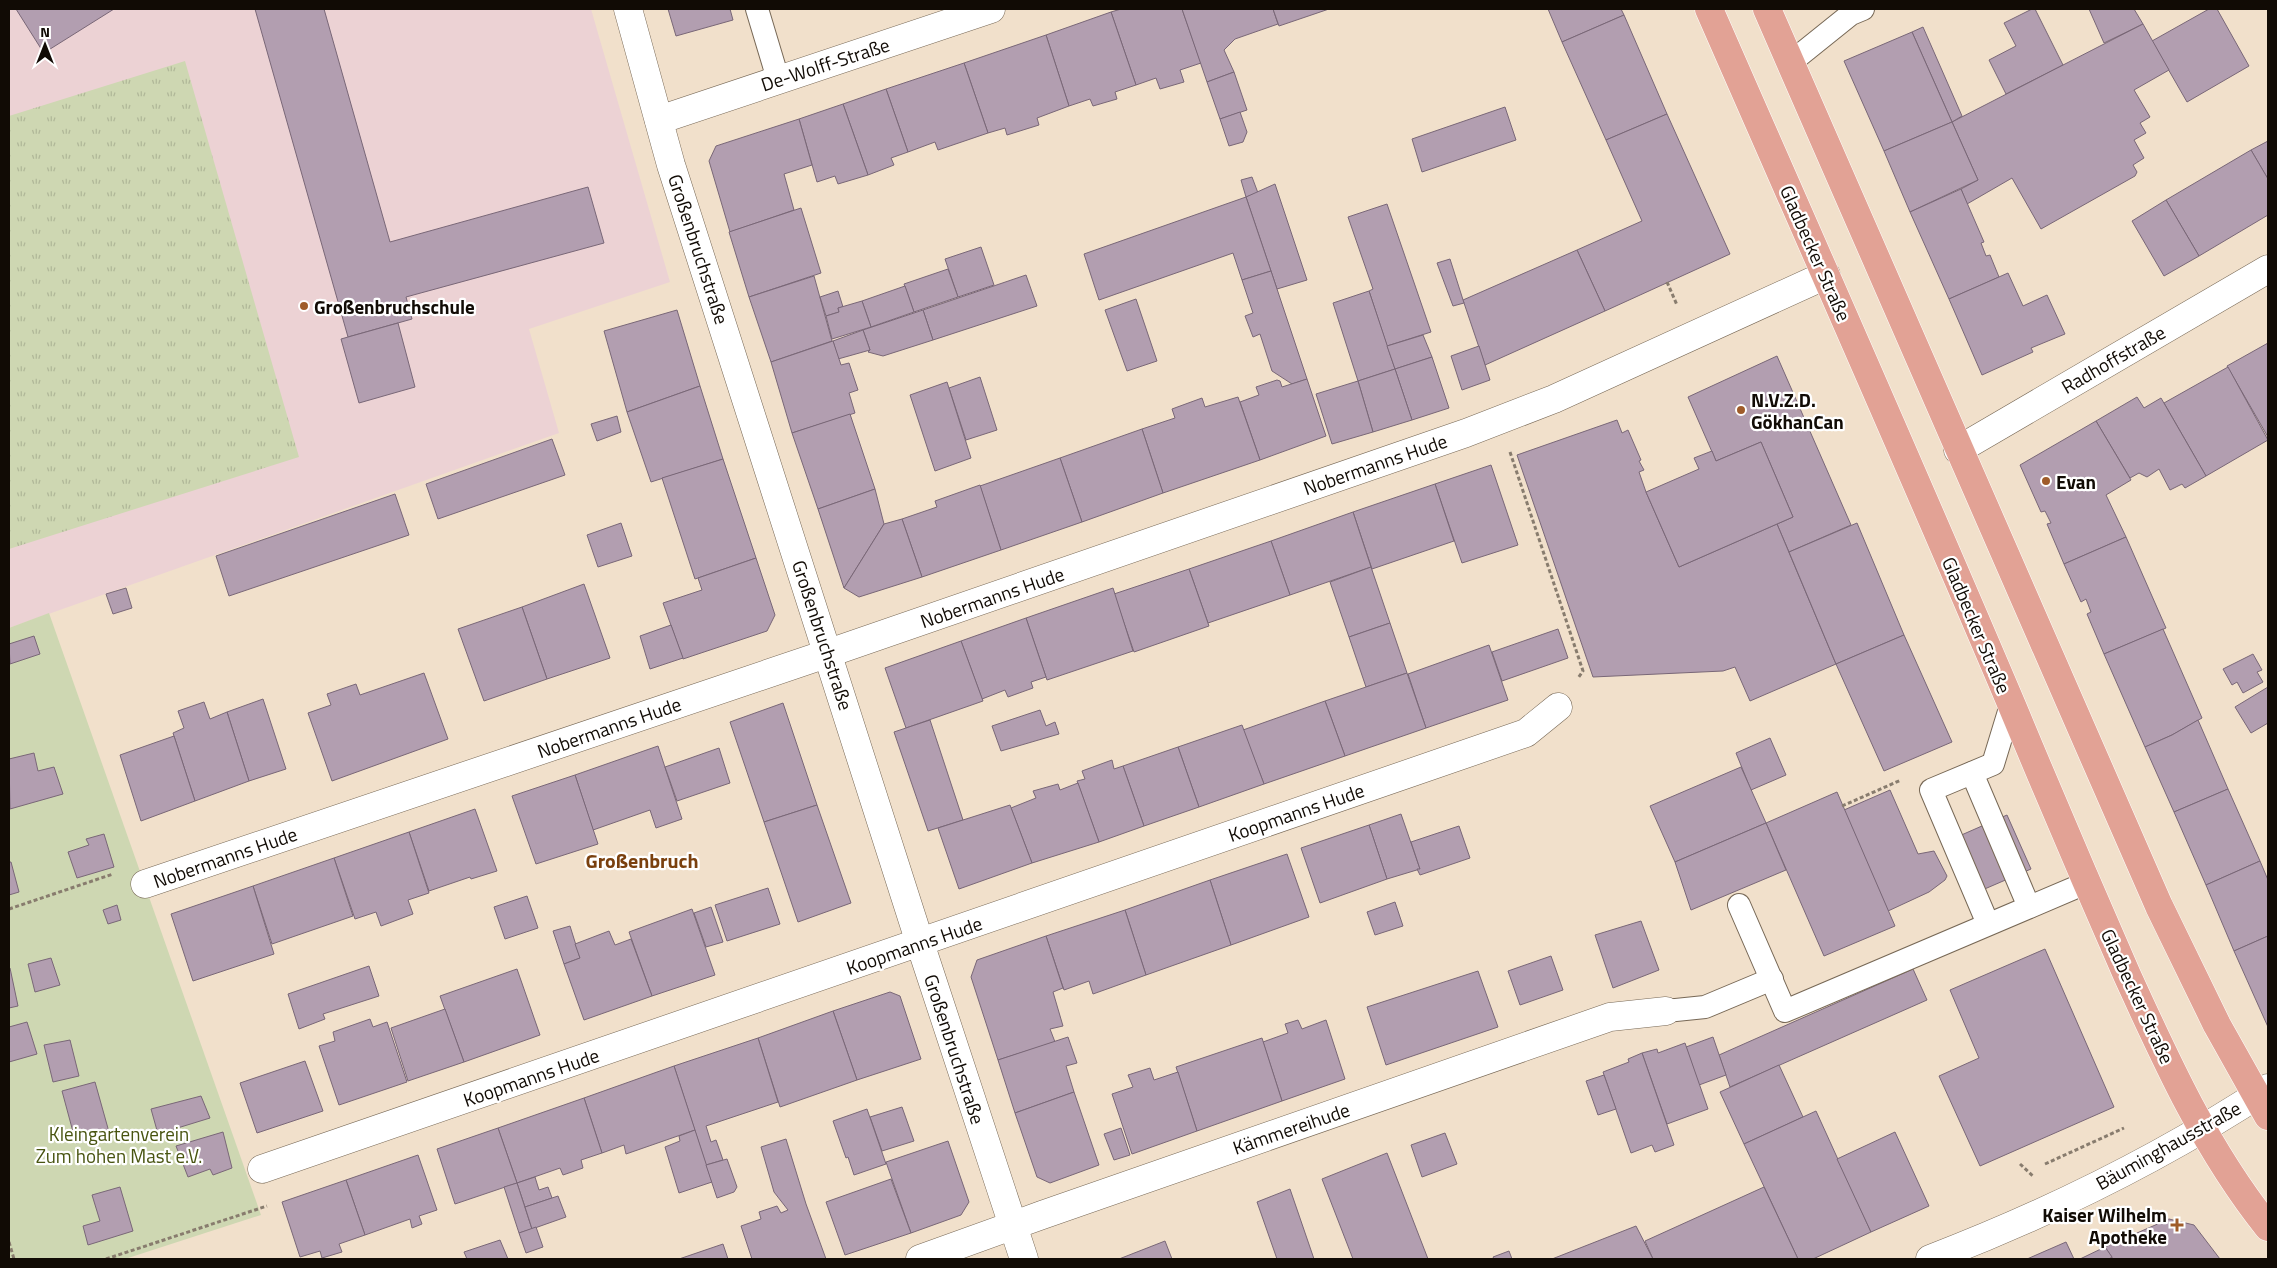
<svg xmlns="http://www.w3.org/2000/svg" width="2277" height="1268" font-family="'Titillium Web',sans-serif">
<defs>
<pattern id="grass-tufts" width="24" height="20" patternUnits="userSpaceOnUse" patternTransform="scale(1.25)"><rect width="24" height="20" fill="#ced7b2"/><path d="M3 7l-1-3M5 7V3M7 7l1-3M15 17l-1-3M17 17v-4M19 17l1-3" fill="none" stroke="#b0b798"/></pattern>
</defs>
<rect width="100%" height="100%" fill="#f1e0cb"/>
<!-- education -->
<path fill="#ecd2d4" d="M9,9h582l79,273 -141,47 30,104 -550,195z"/>
<!-- grass -->
<path fill="url(#grass-tufts)" d="M185,61l114,396 -290,92v-433z"/>
<!-- garden -->
<path fill="#ced7b2" d="M49,613l212,602 -136,44h-116v-631z"/>
<!-- building -->
<g fill="#b29eb0" stroke="#796777">
<path d="M16,9h98l-67,42 -2,4z"/>
<path d="M255,9h69l66,233 198,-55 16,56 -198,54 6,22 -64,18z"/>
<path d="M668,9h62l3,11 -57,16z"/>
<path d="M1121,9h61l19,54 -21,7 4,12 -24,7 -4,-11 -20,7 -25,-73z"/>
<path d="M1182,9h91l5,15 -43,15 -11,11 10,22 -27,10z"/>
<path d="M1273,9h56l-50,17z"/>
<path d="M1548,9h73l3,6 -62,27z"/>
<path d="M2032,9h3l28,56 -57,29 -17,-34 27,-14 -12,-23z"/>
<path d="M2089,9h45l9,15 -39,19z"/>
<path d="M2209,9h8l32,57 -62,36 -35,-61z"/>
<path d="M1111,12l25,73 -21,7 2,7 -24,7 -3,-7 -21,7 -23,-71z"/>
<path d="M1624,15l43,99 -61,26 -44,-98z"/>
<path d="M2143,24l26,46 -35,20 16,27 -10,6 6,10 -12,7 10,18 -11,7 4,7 -2,4 -94,53 -29,-51 -45,26 -6,-15 17,-9 -26,-58z"/>
<path d="M1923,27l39,89 -10,6 -40,-90z"/>
<path d="M1912,32l40,90 -68,29 -40,-90z"/>
<path d="M1046,35l23,71 -32,12 2,7 -32,10 -2,-7 -17,5 -24,-70z"/>
<path d="M964,63l24,70 -50,17 -3,-8 -27,10 -22,-63z"/>
<path d="M1234,72l13,38 -27,9 -13,-37z"/>
<path d="M886,89l22,63 -17,6 3,7 -26,10 -25,-71z"/>
<path d="M843,104l25,71 -30,9 -3,-8 -18,6 -18,-63z"/>
<path d="M1505,107l11,33 -94,32 -10,-33z"/>
<path d="M1240,112l7,20 -4,10 -14,4 -9,-27z"/>
<path d="M1667,114l63,140 -125,57 -28,-61 65,-29 -36,-81z"/>
<path d="M799,119l13,46 -28,9 10,36 -64,22 -21,-71 7,-15z"/>
<path d="M1952,122l26,58 -68,32 -26,-61z"/>
<path d="M2268,141v38l-17,-29z"/>
<path d="M2251,150l17,29v36l-69,41 -33,-56z"/>
<path d="M1252,177l6,16 -12,4 -5,-17z"/>
<path d="M1275,184l32,96 -30,9 -31,-92z"/>
<path d="M1961,189l23,53 -3,1 5,13 4,-1 9,22 -50,22 -39,-87z"/>
<path d="M1246,197l25,74 -29,9 -9,-27 -134,47 -15,-46z"/>
<path d="M2166,200l33,56 -35,20 -32,-55z"/>
<path d="M1387,204l44,128 -44,14 -18,-55 4,-2 -25,-72z"/>
<path d="M801,208l20,65 -72,24 -20,-65z"/>
<path d="M981,247l13,38 -36,12 -13,-38z"/>
<path d="M1577,250l28,61 -120,54 -22,-65z"/>
<path d="M1450,259l14,44 -11,3 -16,-43z"/>
<path d="M948,269l10,28 -44,15 -10,-28z"/>
<path d="M1271,271l36,108 -15,5 -20,-13 -12,-37 -7,3 -8,-21 8,-3 -11,-33z"/>
<path d="M2008,273l15,33 24,-11 18,39 -34,14 2,4 -51,23 -33,-76z"/>
<path d="M1026,275l11,31 -104,34 -10,-30z"/>
<path d="M814,276l18,65 -61,21 -22,-65z"/>
<path d="M905,286l9,26 -43,15 -9,-26z"/>
<path d="M838,291l5,16 -5,1 1,4 -13,4 -6,-19z"/>
<path d="M1369,291l26,78 -37,12 -25,-78z"/>
<path d="M1136,299l21,62 -30,10 -22,-61z"/>
<path d="M862,301l9,26 -39,12 -6,-23 13,-4 -1,-4z"/>
<path d="M677,310l23,76 -73,26 -23,-81z"/>
<path d="M923,310l10,30 -50,16 -15,-4 2,-2 -7,-20z"/>
<path d="M398,323l17,64 -56,16 -18,-64z"/>
<path d="M863,330l7,20 -32,9 -5,-18z"/>
<path d="M1423,335l9,22 -37,12 -8,-23z"/>
<path d="M833,341l8,24 8,-2 9,27 -9,3 6,20 -63,20 -21,-71z"/>
<path d="M2268,343v94l-41,-71z"/>
<path d="M1479,346l11,34 -28,10 -11,-34z"/>
<path d="M1777,356l74,169 -62,27 -12,-28 16,-7 -32,-75 -45,19 -28,-64z"/>
<path d="M1432,357l17,51 -37,12 -17,-51z"/>
<path d="M2228,367l40,73 -62,36 -42,-73z"/>
<path d="M1395,369l17,51 -39,12 -15,-51z"/>
<path d="M980,377l17,53 -31,10 -17,-52z"/>
<path d="M1307,379l19,57 -66,24 -20,-58 19,-7 -3,-8 21,-7 3,1 2,6z"/>
<path d="M1358,381l15,51 -41,12 -16,-50z"/>
<path d="M947,382l24,76 -36,13 -25,-76z"/>
<path d="M700,386l23,73 -72,23 -24,-70z"/>
<path d="M1238,397l22,63 -97,33 -21,-64 33,-11 -3,-9 30,-11 3,9z"/>
<path d="M2137,397l7,11 17,-10 45,78 -21,12 -3,-4 -12,6 -11,-21 -12,8 -8,-4 -9,5 -34,-57z"/>
<path d="M850,414l25,75 -57,20 -26,-76z"/>
<path d="M617,416l4,16 -24,9 -6,-17z"/>
<path d="M1617,420l5,13 6,-3 13,30 -2,1 5,9 -5,2 7,20 33,75 98,-43 59,140 -86,37 -15,-34 -12,4 -130,6 -76,-222z"/>
<path d="M2096,421l35,59 -25,15 20,42 -62,27 -17,-40 4,-1 -6,-12 -4,1 -21,-47z"/>
<path d="M1142,429l21,64 -81,29 -22,-64z"/>
<path d="M552,439l13,36 -127,44 -12,-35z"/>
<path d="M1761,442l32,75 -114,50 -33,-75 53,-23 -5,-11 18,-7 4,10z"/>
<path d="M1060,458l22,64 -81,28 -21,-64z"/>
<path d="M723,459l33,99 -61,21 -33,-101z"/>
<path d="M1491,465l27,80 -56,18 -27,-79z"/>
<path d="M1435,484l19,57 -82,28 -19,-57z"/>
<path d="M980,485l21,65 -79,27 -20,-58 35,-12 -2,-6z"/>
<path d="M875,489l9,35 -40,64 -26,-79z"/>
<path d="M395,494l14,41 -180,61 -13,-40z"/>
<path d="M1353,512l18,55 -81,28 -19,-54z"/>
<path d="M902,519l20,58 -63,20 -15,-9 40,-64z"/>
<path d="M621,523l11,33 -34,11 -11,-32z"/>
<path d="M1857,523l47,112 -68,29 -47,-112z"/>
<path d="M2126,537l40,91 -62,26 -17,-40 4,-2 -5,-13 -5,3 -17,-38z"/>
<path d="M1271,541l19,54 -82,28 -19,-54z"/>
<path d="M756,558l19,57 -8,16 -84,28 -20,-56 39,-13 -4,-12z"/>
<path d="M1371,567l19,56 -41,14 -19,-55z"/>
<path d="M1189,569l20,57 -75,26 -20,-58z"/>
<path d="M584,584l26,74 -63,21 -25,-72z"/>
<path d="M126,588l6,20 -19,6 -7,-20z"/>
<path d="M1113,588l20,63 -86,29 -21,-62z"/>
<path d="M522,607l25,72 -63,22 -26,-72z"/>
<path d="M1026,618l20,59 -15,5 2,6 -25,9 -3,-7 -23,9 -21,-58z"/>
<path d="M1390,623l17,50 -41,14 -17,-50z"/>
<path d="M671,625l12,33 -33,11 -10,-33z"/>
<path d="M1558,629l10,29 -66,23 -10,-29z"/>
<path d="M2163,629l39,89 -30,17 -27,12 -41,-93z"/>
<path d="M1904,635l48,107 -68,29 -48,-107z"/>
<path d="M34,636l6,18 -30,10 -1,-20z"/>
<path d="M961,641l22,60 -77,27 -21,-60z"/>
<path d="M1489,645l19,55 -82,28 -18,-54z"/>
<path d="M2253,654l9,16 -5,2 6,10 -20,11 -6,-11 -5,3 -9,-16z"/>
<path d="M424,673l24,66 -116,42 -24,-68 23,-8 -4,-11 29,-10 4,11z"/>
<path d="M1407,673l19,55 -81,28 -20,-55z"/>
<path d="M2268,687v36l-17,10 -16,-26z"/>
<path d="M263,699l23,70 -37,12 -22,-69z"/>
<path d="M1325,701l20,55 -81,28 -21,-54z"/>
<path d="M204,702l6,17 17,-7 22,69 -54,20 -22,-68 11,-5 -6,-17z"/>
<path d="M783,703l34,102 -53,17 -34,-100z"/>
<path d="M1040,710l6,16 9,-4 4,12 -58,17 -9,-25z"/>
<path d="M930,720l33,100 -35,11 -34,-99z"/>
<path d="M2198,720l30,69 -54,23 -29,-65 27,-12z"/>
<path d="M1242,725l22,59 -65,23 -21,-60z"/>
<path d="M174,736l21,65 -54,20 -21,-66z"/>
<path d="M1770,738l16,37 -35,15 -15,-37z"/>
<path d="M658,746l24,73 -26,9 -6,-18 -57,20 -18,-55z"/>
<path d="M1178,747l21,60 -55,19 -21,-60z"/>
<path d="M719,748l11,35 -53,18 -12,-34z"/>
<path d="M34,753l4,18 16,-4 9,27 -53,15 -1,-50z"/>
<path d="M1112,760l2,9 9,-3 21,60 -45,16 -22,-61 8,-2 -3,-8z"/>
<path d="M1741,767l25,56 -91,39 -25,-56z"/>
<path d="M575,775l23,69 -62,20 -24,-68z"/>
<path d="M1078,783l21,59 -67,21 -21,-55 25,-10 -3,-7 25,-7 2,6z"/>
<path d="M2228,789l32,72 -54,24 -32,-73z"/>
<path d="M1890,790l28,64 16,-3 13,25 -2,4 -16,12 -41,19 -44,-101z"/>
<path d="M1837,792l58,134 -71,30 -58,-133z"/>
<path d="M817,805l34,98 -53,19 -34,-100z"/>
<path d="M1010,805l22,58 -73,26 -21,-61z"/>
<path d="M475,809l22,62 -26,8 -1,-2 -41,14 -20,-59z"/>
<path d="M1401,814l19,55 -33,10 -18,-54z"/>
<path d="M2007,815l24,54 -58,25 -23,-54z"/>
<path d="M1766,823l20,47 -95,40 -16,-48z"/>
<path d="M1369,825l18,54 -67,24 -19,-55z"/>
<path d="M1459,826l11,32 -50,17 -3,-6h3l-9,-27z"/>
<path d="M409,832l20,61 -21,7 5,14 -32,12 -5,-14 -21,7 -21,-61z"/>
<path d="M104,834l10,33 -37,11 -9,-26 21,-7 -3,-6z"/>
<path d="M1287,854l22,63 -78,28 -21,-65z"/>
<path d="M334,858l19,58 -81,28 -19,-58z"/>
<path d="M2260,861l8,19v56l-34,15 -28,-66z"/>
<path d="M9,862h2l8,30 -10,3z"/>
<path d="M1210,880l21,65 -85,30 -21,-65z"/>
<path d="M253,886l21,68 -81,27 -22,-67z"/>
<path d="M768,888l12,36 -53,17 -12,-36z"/>
<path d="M527,896l11,32 -33,11 -11,-32z"/>
<path d="M1395,902l8,24 -28,9 -8,-23z"/>
<path d="M117,905l4,15 -13,4 -5,-14z"/>
<path d="M711,907l12,35 -17,5 -12,-34z"/>
<path d="M692,909l23,66 -63,21 -23,-64z"/>
<path d="M1125,910l21,65 -53,19 -4,-13 -25,9 -18,-54z"/>
<path d="M1641,921l18,49 -46,18 -18,-53z"/>
<path d="M570,926l10,32 -16,6 -11,-33z"/>
<path d="M609,931l6,14 16,-6 21,57 -68,24 -20,-56 16,-6 -5,-14z"/>
<path d="M1046,936l17,52 -10,4 10,34 -13,3 5,13 -57,18 -27,-83 6,-17z"/>
<path d="M2268,936v91l-34,-76z"/>
<path d="M2045,949l69,158 -134,59 -41,-90 40,-18 -29,-68z"/>
<path d="M1551,956l12,34 -43,15 -12,-34z"/>
<path d="M51,958l9,27 -25,7 -7,-28z"/>
<path d="M369,966l10,30 -56,18 2,5 -26,10 -11,-35z"/>
<path d="M10,968l8,38 -9,2v-39z"/>
<path d="M517,969l23,66 -76,27 -24,-66z"/>
<path d="M1913,969l14,31 -197,87 -11,-32z"/>
<path d="M1478,971l20,56 -112,38 -19,-58z"/>
<path d="M890,992l10,4 21,63 -64,21 -24,-69z"/>
<path d="M445,1009l19,53 -56,19 -17,-53z"/>
<path d="M833,1011l24,69 -77,27 -22,-69z"/>
<path d="M370,1019l3,8 14,-5 20,60 -68,23 -20,-59 16,-5 -2,-9z"/>
<path d="M1298,1020l4,9 24,-9 19,59 -63,22 -19,-59 25,-9 -3,-9z"/>
<path d="M27,1022l10,32 -28,8v-35z"/>
<path d="M1068,1037l9,26 -11,3 8,26 -59,21 -17,-53z"/>
<path d="M1713,1037l13,38 -27,10 -13,-38z"/>
<path d="M758,1038l20,64 -72,24 5,16 5,-2 7,20 -17,5 -32,-99z"/>
<path d="M1262,1038l20,63 -85,30 -21,-64z"/>
<path d="M70,1040l9,36 -26,6 -9,-37z"/>
<path d="M1685,1043l23,66 -41,15 -25,-71 15,-4 1,4z"/>
<path d="M1642,1053l32,92 -19,7 -3,-7 -21,8 -28,-81 26,-10 -1,-3z"/>
<path d="M305,1061l18,50 -66,22 -17,-50z"/>
<path d="M1779,1065l24,52 -59,27 -24,-52z"/>
<path d="M674,1066l21,64 -69,24 -2,-9 -22,8 -18,-55z"/>
<path d="M1150,1068l4,12 24,-8 19,59 -65,23 -20,-60 21,-7 -5,-12z"/>
<path d="M1604,1075l12,34 -18,6 -12,-34z"/>
<path d="M95,1082l14,50 -33,11 -14,-52z"/>
<path d="M1074,1092l25,73 -49,18 -13,-6 -22,-64z"/>
<path d="M201,1096l9,22 -52,16 -7,-25z"/>
<path d="M584,1098l18,55 -21,7 2,8 -20,7 -3,-7 -43,15 -19,-55z"/>
<path d="M902,1107l12,34 -32,10 -12,-34z"/>
<path d="M867,1109l19,55 -32,11 -6,-18 -2,1 -13,-37z"/>
<path d="M1816,1111l55,121 -58,27h-15l-54,-115z"/>
<path d="M498,1128l19,55 -62,21 -18,-55z"/>
<path d="M1121,1128l9,27 -16,5 -10,-26z"/>
<path d="M695,1130l17,52 -33,11 -14,-46 15,-6 -1,-5z"/>
<path d="M223,1132l9,36 -19,7 -3,-6 -22,8 -12,-31z"/>
<path d="M1895,1132l34,74 -58,26 -34,-73z"/>
<path d="M1445,1133l12,31 -35,13 -11,-32z"/>
<path d="M786,1139l20,65 20,55h-74l-11,-33 20,-7 -2,-7 18,-6 4,7 7,-3 -14,-18 -13,-45z"/>
<path d="M948,1141l21,61 -8,13 -50,18 -25,-71z"/>
<path d="M1387,1153l41,106h-75l-31,-80z"/>
<path d="M418,1155l19,55 -18,6 3,8 -10,4 -2,-9 -45,16 -19,-55z"/>
<path d="M727,1159l10,28 -3,5 -17,6 -11,-33z"/>
<path d="M535,1177l4,13 9,-3 4,11 -27,9 -8,-24z"/>
<path d="M891,1179l20,54 -66,22 -19,-53z"/>
<path d="M346,1180l19,55 -26,9 3,8 -20,6 -2,-7 -20,6 -18,-55z"/>
<path d="M517,1183l15,46 -13,4 -15,-46z"/>
<path d="M120,1187l13,44 -45,14 -5,-19 17,-5 -8,-26z"/>
<path d="M1764,1187l34,72h-145l-8,-18z"/>
<path d="M1290,1189l24,70h-37l-20,-57z"/>
<path d="M558,1196l8,21 -34,12 -7,-22z"/>
<path d="M2169,1219l25,6 26,34h-107l-8,-12z"/>
<path d="M1636,1226l17,33h-101z"/>
<path d="M536,1227l7,20 -17,6 -7,-20z"/>
<path d="M500,1240l8,19h-41l-3,-7z"/>
<path d="M1165,1241l7,18h-53z"/>
<path d="M2066,1242l8,17h-47z"/>
<path d="M723,1244l5,15h-49z"/>
<path d="M2105,1247l7,10 -3,2h-29z"/>
<path d="M1509,1251l3,8h-18l-1,-2z"/>
</g>
<g fill="none" stroke-linecap="round" stroke-linejoin="round">
<!-- lane casing -->
<g stroke="#776856" stroke-width="24">
<g id="lane">
<path d="M757,9l21,70"/>
<path d="M1790,63l61,-49 12,-5"/>
<path d="M1972,773l57,134"/>
<path d="M1739,905l46,106 301,-128"/>
<path d="M1988,924l-57,-134 62,-26 18,-59"/>
<path d="M1666,1011l39,-4 67,-28"/>
</g>
</g>
<!-- street casing -->
<g stroke="#776856" stroke-width="29">
<g id="street">
<path d="M628,9l43,156 249,778 104,316"/>
<path d="M659,120l332,-111"/>
<path d="M1958,450l310,-181"/>
<path d="M145,884l684,-231 637,-220 88,-34 272,-124"/>
<path d="M262,1169l1264,-436 32,-26"/>
<path d="M920,1259l122,-44 568,-198 56,-6"/>
<path d="M1930,1259c117,-45 233,-102 338,-171"/>
</g>
</g>
<!-- primary casing -->
<g stroke="#fff" stroke-width="29">
<g id="primary">
<path d="M1709,9c102,233 205,465 304,699 37,89 75,178 114,267 40,88 80,176 141,252"/>
<path d="M1767,9l392,897 58,119 51,91"/>
</g>
</g>
<!-- path -->
<g stroke="#887c6e" stroke-width="3" stroke-dasharray="4 2.5" stroke-linecap="butt">
<path d="M1667,282l10,23"/>
<path d="M1510,452l73,219 -5,7"/>
<path d="M1842,806l59,-26"/>
<path d="M9,909l104,-35"/>
<path d="M2020,1164l14,13"/>
<path d="M2045,1164l79,-36"/>
<path d="M9,1242l5,17"/>
<path d="M106,1259l161,-53"/>
</g>
<!-- lane -->
<use href="#lane" stroke="#fff" stroke-width="22"/>
<!-- street -->
<use href="#street" stroke="#fff" stroke-width="28"/>
<!-- primary -->
<use href="#primary" stroke="#e2a295" stroke-width="28"/>
</g>
<!-- markers -->
<g fill="#9f5c2a" stroke="#fff" stroke-width="2">
<circle cx="304" cy="306" r="5"/>
<circle cx="1741" cy="410" r="5"/>
<circle cx="2046" cy="481" r="5"/>
<path d="M2174.5 1217.5h5v5h5v5h-5v5h-5v-5h-5v-5h5z"/>
</g>
<g text-anchor="middle" dominant-baseline="central" stroke-width="4.5" stroke-linejoin="round" paint-order="stroke">
<!-- street labels -->
<g font-size="19" fill="#110b05" stroke="#fff">
<text transform="translate(825 64) rotate(-18)">De-Wolff-Straße</text>
<text transform="translate(699 249) rotate(72)">Großenbruchstraße</text>
<text transform="translate(1816 253) rotate(66)">Gladbecker Straße</text>
<text transform="translate(2113 359) rotate(-30)">Radhoffstraße</text>
<text transform="translate(1375 464) rotate(-19)">Nobermanns Hude</text>
<text transform="translate(992 597) rotate(-19)">Nobermanns Hude</text>
<text transform="translate(1977 625) rotate(67)">Gladbecker Straße</text>
<text transform="translate(823 635) rotate(72)">Großenbruchstraße</text>
<text transform="translate(609 727) rotate(-19)">Nobermanns Hude</text>
<text transform="translate(1296 812) rotate(-19)">Koopmanns Hude</text>
<text transform="translate(225 857) rotate(-19)">Nobermanns Hude</text>
<text transform="translate(914 945) rotate(-19)">Koopmanns Hude</text>
<text transform="translate(2138 996) rotate(65)">Gladbecker Straße</text>
<text transform="translate(955 1049) rotate(72)">Großenbruchstraße</text>
<text transform="translate(531 1077) rotate(-19)">Koopmanns Hude</text>
<text transform="translate(1291 1128) rotate(-19)">Kämmereihude</text>
<text transform="translate(2168 1145) rotate(-29)">Bäuminghausstraße</text>
</g>
<!-- poi labels -->
<g font-size="19" font-weight="bold" fill="#110b05" stroke="#fff" text-anchor="start">
<text x="314" y="306">Großenbruchschule</text>
<text x="1751" y="399">N.V.Z.D.<tspan x="1751" dy="22">GökhanCan</tspan></text>
<text x="2056" y="481">Evan</text>
<text x="2167" y="1214" text-anchor="end">Kaiser Wilhelm<tspan x="2167" dy="22">Apotheke</tspan></text>
</g>
<!-- park labels -->
<g font-size="19" fill="#485410" stroke="#fff">
<text x="119" y="1133">Kleingartenverein<tspan x="119" dy="22">Zum hohen Mast e.V.</tspan></text>
</g>
<!-- neighbourhood labels -->
<g font-size="20" font-weight="bold" fill="#7a400e" stroke="#fff">
<text x="642" y="860">Großenbruch</text>
</g>
</g>
<!-- border -->
<rect width="2277" height="1268" fill="none" stroke="#110b05" stroke-width="20"/>
<!-- north arrow -->
<g transform="translate(45 45)" stroke="#ffffff" stroke-width="4" paint-order="stroke">
<path d="M0-4L9 19L0 12L-9 19Z" fill="#110b05"/>
<text y="-8" font-size="14" font-weight="bold" text-anchor="middle" fill="#110b05">N</text>
</g>
</svg>
